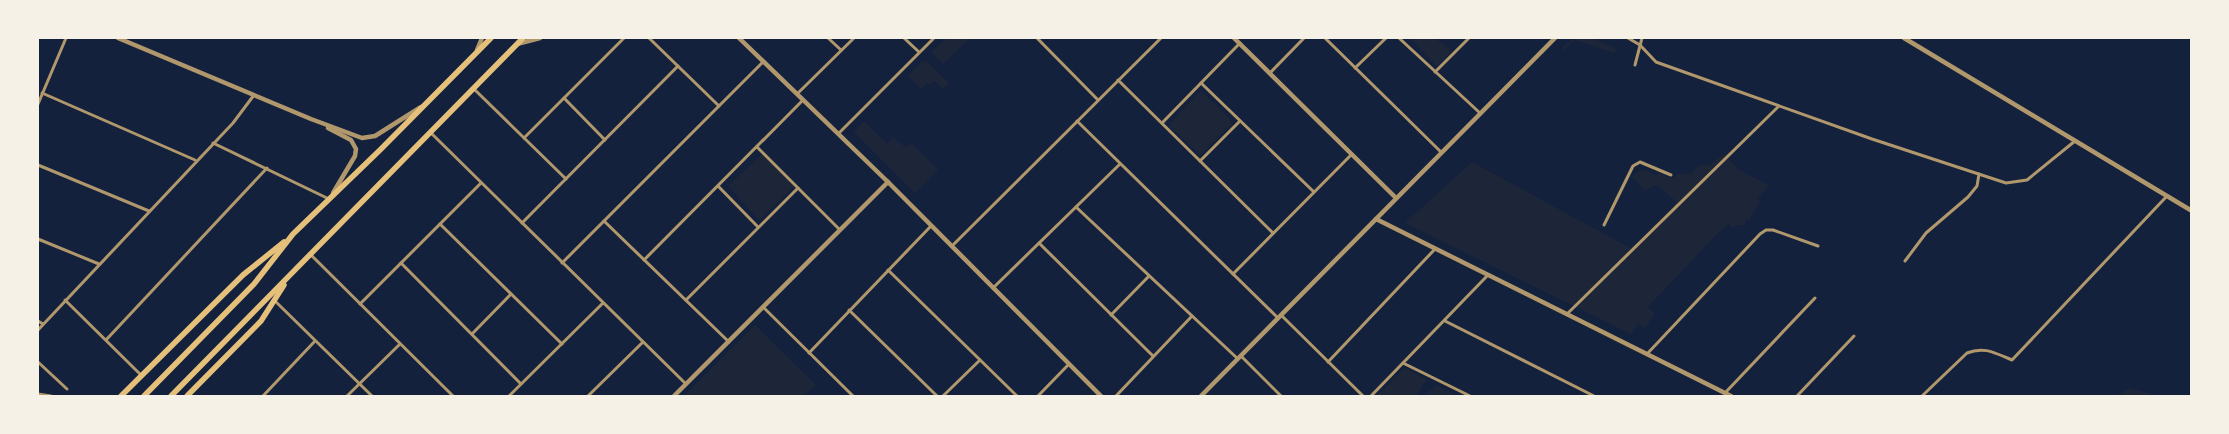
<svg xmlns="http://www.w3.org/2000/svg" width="2229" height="434" font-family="Ubuntu,sans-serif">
<rect width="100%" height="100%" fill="#14213d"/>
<!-- green -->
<g fill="#1d2539">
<path d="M947,38h23l-27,26 -12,-12z"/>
<path d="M1409,38h26l11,9 4,1 -1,6 -12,12z"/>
<path d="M1575,38h20l5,4 14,5 2,4 -2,2 -39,-13 -12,11v-5z"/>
<path d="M922,61l5,1 22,21 -6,6 -9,-8 -4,4 -3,-2 -6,6 -13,-13z"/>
<path d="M1202,92l28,27 2,7 -4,1 -26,27h-3l-29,-27v-3l28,-31z"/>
<path d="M864,121l23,23 6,-7 13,11 6,-5 26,27 -23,23 -61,-61z"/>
<path d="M763,153l31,34 -35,33 -31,-34z"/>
<path d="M1724,154l15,16 30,15 -12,14 3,3 -11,19 -4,-1v5h-8l-4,3 -5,-4 -11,10 -69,73 7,6 -10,15 -7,-4 -7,10 -226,-111 67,-61 160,87 45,-47 -21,-17 -11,6 -13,-14c9,-10 13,-7 24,-2l3,-2 15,6 3,-5h14l9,-9h9z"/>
<path d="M755,325l61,60 -12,11h-120z"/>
<path d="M1405,368l22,12 -11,16h-40z"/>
<path d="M1437,385l17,9 -3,2h-21l-3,-3z"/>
<path d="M2129,388l30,8h-42z"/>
</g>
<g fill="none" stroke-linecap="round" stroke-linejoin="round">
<!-- minor -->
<g stroke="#b1986c" stroke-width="3">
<path d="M649,38l70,68"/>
<path d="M828,38l13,12"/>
<path d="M904,38l15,14"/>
<path d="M1037,38l61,62"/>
<path d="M1325,38l116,114"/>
<path d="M1399,38l81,75"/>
<path d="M1628,38l12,7 16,17 216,77 134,44 21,-3 48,-39"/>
<path d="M1635,65l7,-27"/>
<path d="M1355,68l31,-30"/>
<path d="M1435,72l34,-34"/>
<path d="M1270,73l34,-35"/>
<path d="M1118,80l155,153"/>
<path d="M1201,83l113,109"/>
<path d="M474,89l92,90"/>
<path d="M42,93l153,67"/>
<path d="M797,94l57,-56"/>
<path d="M564,98l41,42"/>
<path d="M38,104l28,-66"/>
<path d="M1077,121l201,197"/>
<path d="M1162,123l78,-80"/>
<path d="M430,132l256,252"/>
<path d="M838,134l96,-96"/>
<path d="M524,138l100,-100"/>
<path d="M213,143l116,56"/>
<path d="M757,147l83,83"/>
<path d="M1200,161l40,-40"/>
<path d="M38,165l111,46"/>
<path d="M718,186l40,41"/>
<path d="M1076,207l162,152"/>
<path d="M604,221l125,121"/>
<path d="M522,223l156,-157"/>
<path d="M440,224l122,120"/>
<path d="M1604,225l29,-59 7,-4 31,13"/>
<path d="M38,239l61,25"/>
<path d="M1039,243l114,113"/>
<path d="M952,246l209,-208"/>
<path d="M310,254l143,142"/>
<path d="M644,260l159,-160"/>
<path d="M1905,261l21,-28 42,-36 9,-11 2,-12"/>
<path d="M401,263l120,121"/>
<path d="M562,263l201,-201"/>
<path d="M888,270l129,126"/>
<path d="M1233,274l119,-120"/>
<path d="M993,288l127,-124"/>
<path d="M65,300l76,75"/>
<path d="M686,300l112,-112"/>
<path d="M275,301l97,95"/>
<path d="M360,304l121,-121"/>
<path d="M763,307l90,89"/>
<path d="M849,310l88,86"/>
<path d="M1567,314l212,-208"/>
<path d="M1111,315l38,-39"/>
<path d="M1281,315l82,81"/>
<path d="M38,321l5,3"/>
<path d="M1445,321l149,75"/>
<path d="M38,330l195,-207 21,-28"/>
<path d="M472,334l39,-40"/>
<path d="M106,340l161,-172"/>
<path d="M809,353l122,-127"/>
<path d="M1647,354l113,-120 6,-4h7l45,16"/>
<path d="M1241,356l40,40"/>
<path d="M38,362l29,27"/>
<path d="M1328,362l107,-113"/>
<path d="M1403,363l67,33"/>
<path d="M1725,393l90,-95"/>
<path d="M38,394l13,2"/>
<path d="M263,396l52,-55"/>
<path d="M347,396l53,-52"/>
<path d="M509,396l94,-93"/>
<path d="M588,396l55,-54"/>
<path d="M943,396l37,-36"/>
<path d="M1038,396l31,-32"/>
<path d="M1116,396l76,-80"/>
<path d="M1371,396l117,-121"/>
<path d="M1797,396l57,-60"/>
<path d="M1922,396l45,-43c17,-7 28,0 45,7l155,-164"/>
</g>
<!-- tertiary -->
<g stroke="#b1986c" stroke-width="4.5">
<path d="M118,38l193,81 51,19 13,-2 46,-29"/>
<path d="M739,38l149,144 213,214"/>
<path d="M1234,38l162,160"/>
<path d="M1904,38l288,173"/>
<path d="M517,44l23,-6"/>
<path d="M477,50l5,-12"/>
<path d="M328,128l23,12 5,9 -1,7 -22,37"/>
<path d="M1376,219l355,177"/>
<path d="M674,396l214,-214"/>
<path d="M1201,396l354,-358"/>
</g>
<!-- trunk -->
<g stroke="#e5c07b" stroke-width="5.5">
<path d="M121,396l122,-121 41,-33"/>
<path d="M144,396l110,-112 39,-50 87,-84 111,-112"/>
<path d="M171,396l352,-358"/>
<path d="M187,396l74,-75 23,-36"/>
</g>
</g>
<!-- border -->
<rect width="2229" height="434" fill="none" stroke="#f6f1e7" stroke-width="78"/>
</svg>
